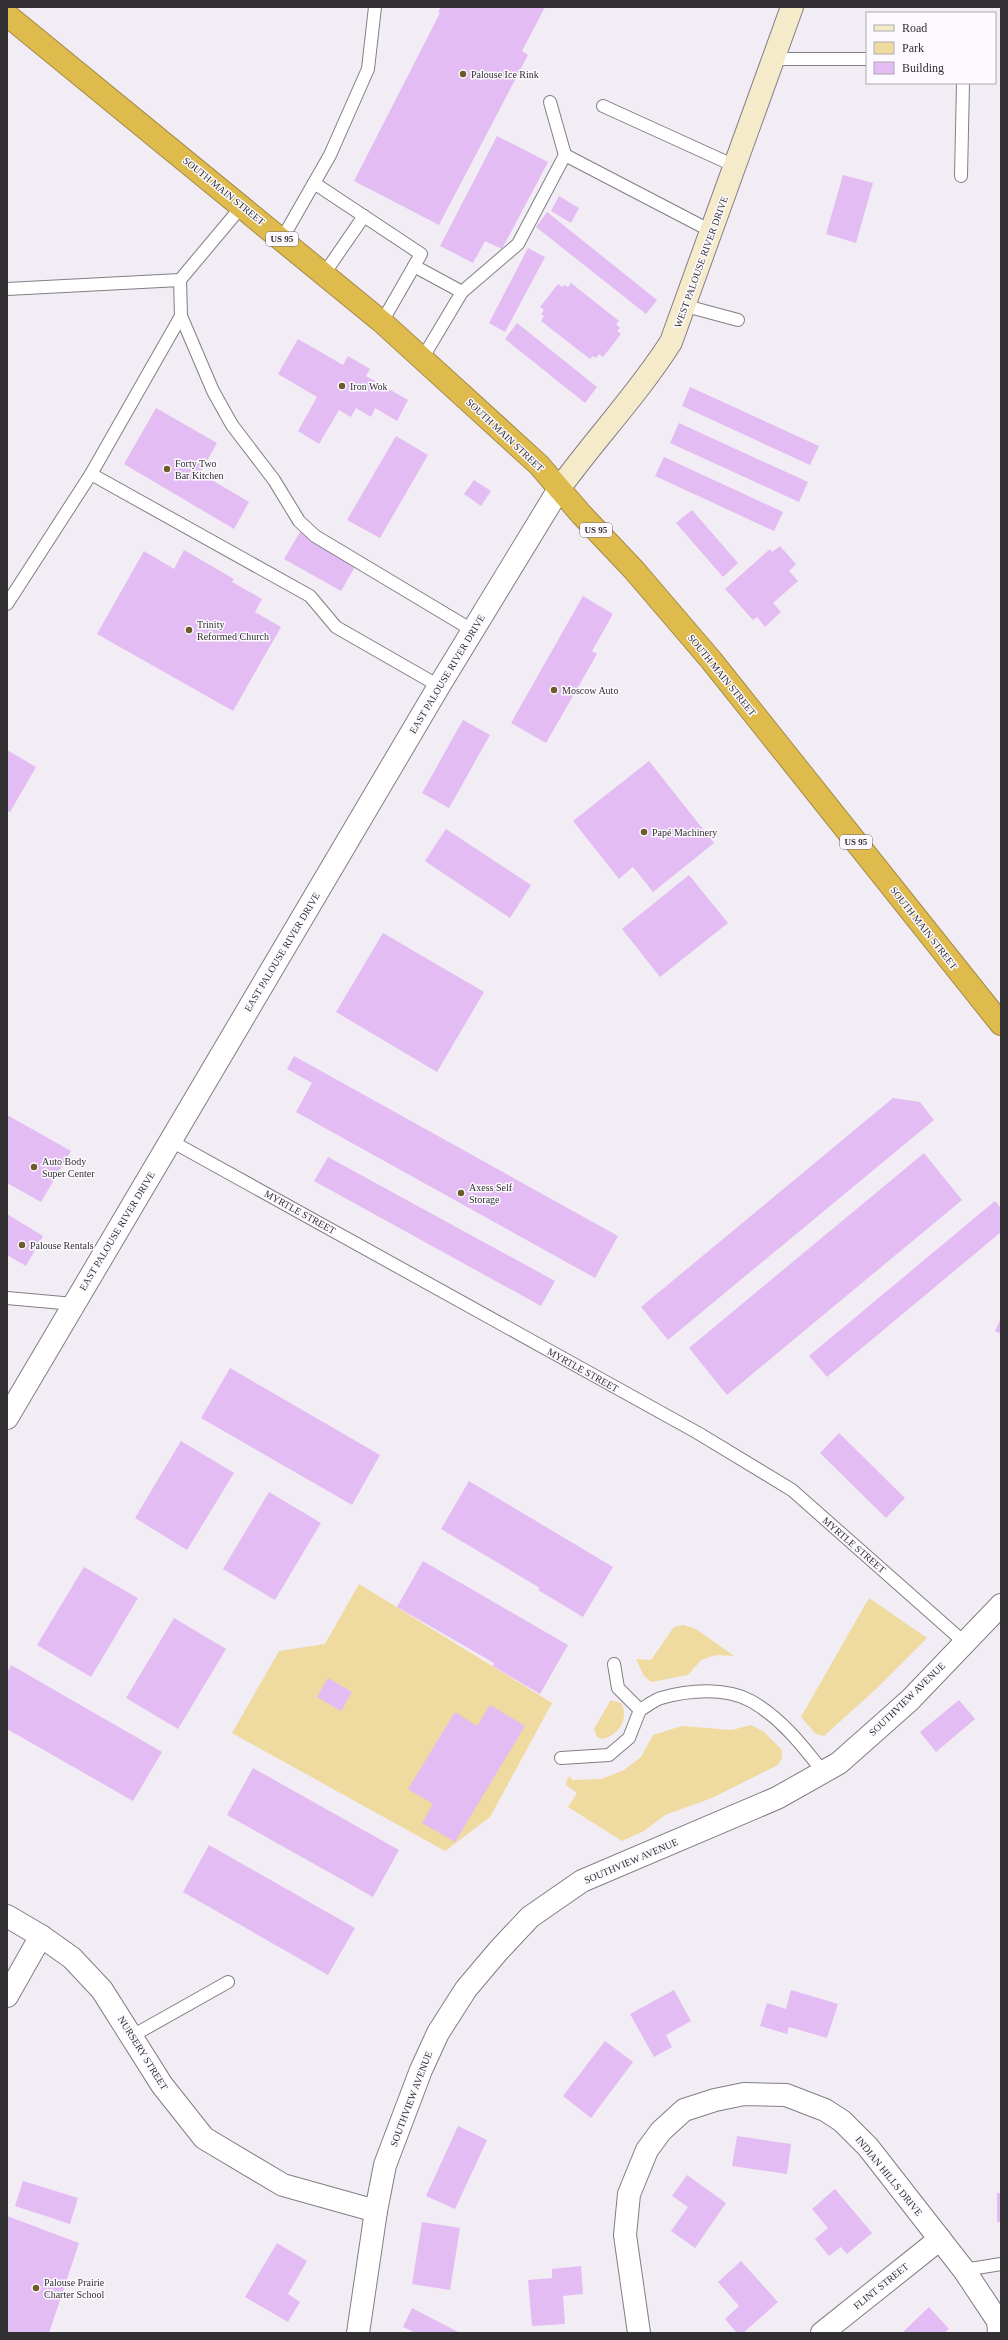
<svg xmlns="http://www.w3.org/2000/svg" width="1008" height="2340" font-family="'Times New Roman',serif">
<rect width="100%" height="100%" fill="#f2ecf4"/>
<!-- green -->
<g fill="#efdaa0">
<path d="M359,1584l193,119 -62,114 -45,34 -213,-118 47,-82 46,-7z"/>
<path d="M869,1598l58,40 -51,51 -52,47 -8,-2 -15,-17z"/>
<path d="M683,1625l13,4 38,27 -18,-1 -15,5 -13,15 -37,7 -7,-6 -8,-17 15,1 23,-33z"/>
<path d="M611,1700l10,3c9,15 -3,33 -19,36l-5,-2 -3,-8z"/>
<path d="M751,1725l12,6 19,19v8l-4,7 -66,33 -47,17 -21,16 -22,10 -54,-34 9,-14 -11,-8 1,-6 3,-3 2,4 29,-1 23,-9 17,-13 12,-22 29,-9 50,4z"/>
</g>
<!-- building -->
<g fill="#e4bcf4">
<path d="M441,7h104l-23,44 6,4 -89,170 -85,-44 86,-168 -2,-1z"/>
<path d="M497,136l51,26 -46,87 -17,-8 -12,22 -33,-17z"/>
<path d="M843,175l30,8 -17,60 -30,-9z"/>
<path d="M559,196l20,12 -8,15 -20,-12z"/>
<path d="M547,212l110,88 -11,14 -110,-87z"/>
<path d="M528,248l17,9 -40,75 -16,-9z"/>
<path d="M571,283l48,38 -3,3 4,4 -3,3 4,3 -18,23 -4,-3 -3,4 -3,-2 -3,3 -49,-38 3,-5 -3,-2 3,-4 -4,-3 18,-23 4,3 2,-2 4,2z"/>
<path d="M517,323l80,64 -12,16 -80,-64z"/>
<path d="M298,339l45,26 5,-9 22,13 -4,7 42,24 -11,21 -22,-13 -4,9 -15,-9 -5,9 -12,-7 -20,34 -21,-13 19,-34 -39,-23z"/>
<path d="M690,387l129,59 -9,19 -128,-59z"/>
<path d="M156,408l61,35 -17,30 49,29 -15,27 -110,-65z"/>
<path d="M679,423l129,59 -9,20 -129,-59z"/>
<path d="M396,436l32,19 -48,83 -33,-18z"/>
<path d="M664,457l119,55 -9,19 -119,-55z"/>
<path d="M474,480l17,11 -10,15 -17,-12z"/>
<path d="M692,510l46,53 -15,14 -47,-54z"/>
<path d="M300,532l56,33 -15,26 -57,-32z"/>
<path d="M780,546l16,18 -7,7 9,10 -25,22 8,9 -16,15 -8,-10 -4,3 -28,-31 45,-40 2,3z"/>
<path d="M184,550l50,29 -2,3 30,17 -7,13 26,15 -48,84 -136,-77 47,-83 30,18z"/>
<path d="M583,596l30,18 -21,37 5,3 -51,89 -35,-20z"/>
<path d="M463,720l27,15 -41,73 -27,-15z"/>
<path d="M7,750l29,17 -26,45 -3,-1z"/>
<path d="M649,761l65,82 -61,49 -20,-25 -14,12 -46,-58z"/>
<path d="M446,829l85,56 -21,33 -85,-57z"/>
<path d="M689,875l39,48 -68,54 -38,-48z"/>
<path d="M383,933l101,59 -47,80 -101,-60z"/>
<path d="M294,1056l324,180 -23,42 -299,-166 16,-29 -25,-14z"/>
<path d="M893,1098l27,4 14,18 -266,220 -27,-33z"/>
<path d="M7,1115l64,36 -30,51 -34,-19z"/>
<path d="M924,1153l38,47 -235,195 -38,-47z"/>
<path d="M328,1157l227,124 -14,25 -227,-125z"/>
<path d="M995,1201l6,7v24l-174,145 -18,-21z"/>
<path d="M7,1214l36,22 -17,30 -19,-11z"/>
<path d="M1001,1318v16l-6,-3z"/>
<path d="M230,1368l150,87 -28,50 -151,-87z"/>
<path d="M839,1433l66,65 -19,20 -66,-65z"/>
<path d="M181,1441l53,32 -47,77 -52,-32z"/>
<path d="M469,1481l144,86 -30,50 -45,-27 2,-2 -99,-59z"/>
<path d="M269,1492l52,31 -46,77 -52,-31z"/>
<path d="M423,1561l145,84 -28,49 -47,-28 1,-3 -97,-56z"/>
<path d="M84,1567l54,31 -47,79 -54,-32z"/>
<path d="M174,1618l52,31 -48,80 -52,-31z"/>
<path d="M11,1665l151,87 -29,49 -126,-72v-56z"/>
<path d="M328,1678l24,14 -11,19 -24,-14z"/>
<path d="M959,1700l16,19 -39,33 -16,-20z"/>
<path d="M490,1705l35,21 -70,116 -33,-19 11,-19 -25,-15 47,-77 22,14z"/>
<path d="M253,1768l146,82 -26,47 -146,-82z"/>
<path d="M209,1845l146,83 -27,47 -145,-83z"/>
<path d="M674,1990l17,31 -25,14 6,12 -18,10 -24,-43z"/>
<path d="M791,1990l47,14 -11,34 -38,-11 -2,7 -27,-8 7,-23 19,6z"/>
<path d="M605,2041l28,21 -42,56 -28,-22z"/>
<path d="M458,2126l29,14 -32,69 -29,-13z"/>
<path d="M737,2136l54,8 -4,30 -55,-8z"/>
<path d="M687,2175l39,28 -31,45 -24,-17 17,-24 -16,-11z"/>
<path d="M23,2181l55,17 -8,26 -55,-18z"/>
<path d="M835,2189l37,44 -25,21 -6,-7 -12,9 -14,-17 13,-11 -16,-19z"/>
<rect x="997" y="2193" width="4" height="29"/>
<path d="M7,2216l72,27 -30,90h-42z"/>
<path d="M422,2222l38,6 -10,62 -38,-6z"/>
<path d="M277,2243l30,18 -19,33 12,8 -12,20 -43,-25z"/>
<path d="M741,2261l37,41 -35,31h-6l-12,-14 14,-13 -21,-24z"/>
<path d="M581,2266l2,28 -20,2 2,28 -33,2 -4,-46 24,-2v-9z"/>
<path d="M929,2307l20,22 -5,4h-42z"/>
<path d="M412,2308l48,25h-44l-13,-6z"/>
</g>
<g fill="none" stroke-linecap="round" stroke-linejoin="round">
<!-- lane casing -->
<g stroke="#837e85" stroke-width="14">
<g id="lane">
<path d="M774,59h93"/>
<path d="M550,102l15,53"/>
<path d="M603,106l132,60"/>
<path d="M961,176l2,-93"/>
<path d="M314,183l107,71 -39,68"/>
<path d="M282,239l48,-84 38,-86 7,-62"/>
<path d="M414,266l48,26 -40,67"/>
<path d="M324,274l40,-58"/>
<path d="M7,289l173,-9"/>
<path d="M462,292l56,-48 47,-89 148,77"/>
<path d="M686,306l52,14"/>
<path d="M181,316l32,75 19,34 42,55 25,41 16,15 157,94"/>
<path d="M91,474l219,122 26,31 103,59"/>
<path d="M7,604l84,-130 90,-158 -1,-36 62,-74"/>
<path d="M171,1141l527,292 94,57 173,153"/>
<path d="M7,1298l67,6"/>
<path d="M614,1664l4,24 22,22c7,-4 14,-10 21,-12 27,-8 65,-11 90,3 30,17 52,45 72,71"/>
<path d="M561,1758l48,-3 20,-17 11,-28"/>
<path d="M132,2036l96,-54"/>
<path d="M964,2270l37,-6"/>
</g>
</g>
<!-- street casing -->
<g stroke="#837e85" stroke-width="24">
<g id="street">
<path d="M7,1418l432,-732 120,-197"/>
<path d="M7,1916l34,20 31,22 30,32 60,95 42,53 79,47 93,26"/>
<path d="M7,1996l34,-60"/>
<path d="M358,2333l18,-122 9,-46 36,-95 17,-37 28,-44 33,-39 31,-33 52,-36 195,-83 62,-35 71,-63 91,-95"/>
<path d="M639,2333l-14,-98 4,-41 18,-44 14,-19 23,-21 31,-10 29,-6 42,1 39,15 17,11 26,26 96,123 34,51 1,12"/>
<path d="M822,2333l118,-94"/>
</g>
</g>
<!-- secondary casing -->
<g stroke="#837e85" stroke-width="24">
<path id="secondary" d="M559,489c36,-50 79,-95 112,-147l121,-335"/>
</g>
<!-- highway casing -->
<g stroke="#a28a45" stroke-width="24">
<path id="highway" d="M7,15l375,307 157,143 42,49 53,56 77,90 290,364"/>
</g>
<!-- lane -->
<use href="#lane" stroke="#fff" stroke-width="12"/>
<!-- street -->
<use href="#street" stroke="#fff" stroke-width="22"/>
<!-- secondary -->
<use href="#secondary" stroke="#f5ebca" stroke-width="22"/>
<!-- highway -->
<use href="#highway" stroke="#dfbb4e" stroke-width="22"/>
</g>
<!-- markers -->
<g fill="#6d5c2a" stroke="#fdfaff" stroke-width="1.5">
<circle cx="463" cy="74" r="4"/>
<circle cx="342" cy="386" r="4"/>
<circle cx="167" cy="469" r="4"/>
<circle cx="189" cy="630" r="4"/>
<circle cx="554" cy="690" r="4"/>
<circle cx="644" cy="832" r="4"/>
<circle cx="34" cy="1167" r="4"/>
<circle cx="461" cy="1193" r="4"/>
<circle cx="22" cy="1245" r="4"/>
<circle cx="36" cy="2288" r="4"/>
</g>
<g text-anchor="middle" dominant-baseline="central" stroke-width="3" stroke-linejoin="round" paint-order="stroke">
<!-- shield labels -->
<g fill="#fdfaff" stroke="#6f6d70" stroke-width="1">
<rect x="266" y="232" width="32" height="14" rx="3"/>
<rect x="580" y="523" width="32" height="14" rx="3"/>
<rect x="840" y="835" width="32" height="14" rx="3"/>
</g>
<g font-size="9" font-weight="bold" fill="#323033">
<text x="282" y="239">US 95</text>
<text x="596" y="530">US 95</text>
<text x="856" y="842">US 95</text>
</g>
<!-- poi labels -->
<g font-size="10" fill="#323033" stroke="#fdfaff" text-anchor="start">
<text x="471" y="74">Palouse Ice Rink</text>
<text x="350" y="386">Iron Wok</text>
<text x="175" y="463">Forty Two<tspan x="175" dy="12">Bar Kitchen</tspan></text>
<text x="197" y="624">Trinity<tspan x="197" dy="12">Reformed Church</tspan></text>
<text x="562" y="690">Moscow Auto</text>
<text x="652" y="832">Papé Machinery</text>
<text x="42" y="1161">Auto Body<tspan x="42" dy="12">Super Center</tspan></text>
<text x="469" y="1187">Axess Self<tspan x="469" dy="12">Storage</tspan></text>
<text x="30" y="1245">Palouse Rentals</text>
<text x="44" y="2282">Palouse Prairie<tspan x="44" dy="12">Charter School</tspan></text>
</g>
<!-- street labels -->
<g font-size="10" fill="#323033" stroke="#fdfaff">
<text transform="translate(224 191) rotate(39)">SOUTH MAIN STREET</text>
<text transform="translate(701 262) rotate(-70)">WEST PALOUSE RIVER DRIVE</text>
<text transform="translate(505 435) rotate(43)">SOUTH MAIN STREET</text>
<text transform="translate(447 674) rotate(-59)">EAST PALOUSE RIVER DRIVE</text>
<text transform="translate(722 675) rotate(51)">SOUTH MAIN STREET</text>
<text transform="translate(924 928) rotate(52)">SOUTH MAIN STREET</text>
<text transform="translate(282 952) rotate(-59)">EAST PALOUSE RIVER DRIVE</text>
<text transform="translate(300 1212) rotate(29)">MYRTLE STREET</text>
<text transform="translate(117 1231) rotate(-59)">EAST PALOUSE RIVER DRIVE</text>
<text transform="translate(583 1370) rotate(29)">MYRTLE STREET</text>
<text transform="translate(854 1545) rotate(41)">MYRTLE STREET</text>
<text transform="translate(907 1699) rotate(-44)">SOUTHVIEW AVENUE</text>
<text transform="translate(631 1861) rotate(-23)">SOUTHVIEW AVENUE</text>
<text transform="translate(143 2053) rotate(58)">NURSERY STREET</text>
<text transform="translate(411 2099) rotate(-69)">SOUTHVIEW AVENUE</text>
<text transform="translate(889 2176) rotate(51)">INDIAN HILLS DRIVE</text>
<text transform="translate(881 2286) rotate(-39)">FLINT STREET</text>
</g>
</g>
<!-- border -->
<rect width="1008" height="2340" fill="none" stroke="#323033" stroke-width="16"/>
<!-- legend -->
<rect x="866" y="12" width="130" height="72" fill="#fdfaff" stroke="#aca9ad"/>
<rect x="874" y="25" width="20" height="6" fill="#f5ebca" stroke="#aca9ad"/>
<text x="902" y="32" font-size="12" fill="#323033">Road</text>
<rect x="874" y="42" width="20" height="12" fill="#efdaa0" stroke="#aca9ad"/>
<text x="902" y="52" font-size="12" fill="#323033">Park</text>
<rect x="874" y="62" width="20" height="12" fill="#e4bcf4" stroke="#aca9ad"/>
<text x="902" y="72" font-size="12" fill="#323033">Building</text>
</svg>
